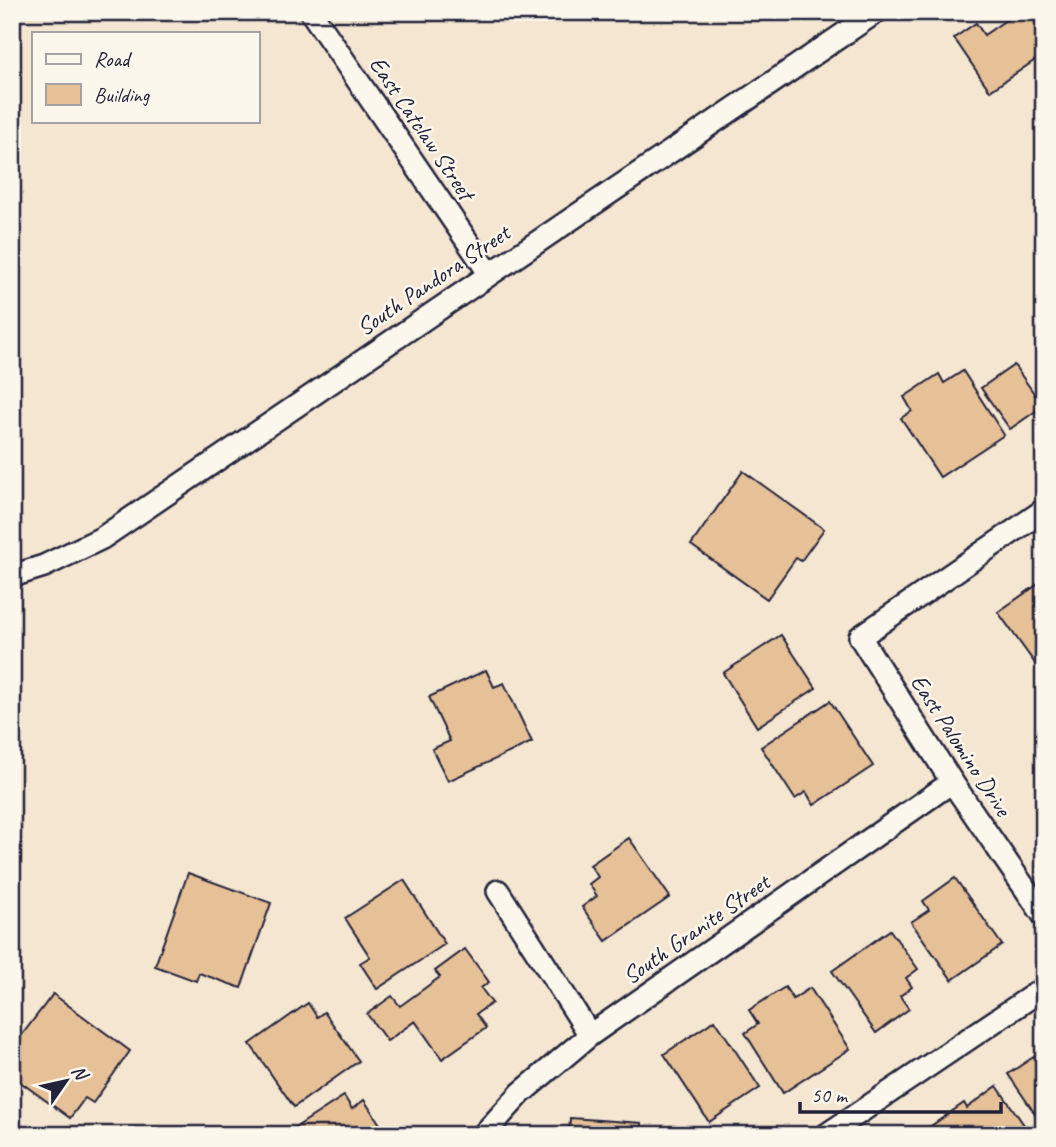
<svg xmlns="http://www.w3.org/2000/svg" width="1056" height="1147" font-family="Caveat,sans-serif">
<rect width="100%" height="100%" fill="#f5e6d2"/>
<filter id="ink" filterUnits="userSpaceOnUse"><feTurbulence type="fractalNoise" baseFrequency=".0143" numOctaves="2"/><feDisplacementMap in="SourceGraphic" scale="14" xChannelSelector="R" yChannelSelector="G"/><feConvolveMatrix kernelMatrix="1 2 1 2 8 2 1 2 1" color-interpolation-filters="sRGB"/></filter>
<g filter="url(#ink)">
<!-- building -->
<g fill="#e6c097" stroke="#22223b" stroke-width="2">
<path d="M1011,12h33v42l-54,37 -36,-53 22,-15 8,12 29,-20z"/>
<path d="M1014,365l29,41 -33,23 -29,-41z"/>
<path d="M963,371l41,64 -64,42 -39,-59 11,-7 -8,-14 35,-23 5,9z"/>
<path d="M743,471l81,58 -23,32 -5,-3 -29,41 -76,-54z"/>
<path d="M1044,580v96l-46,-64z"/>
<path d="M781,635l35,53 -59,39 -34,-54z"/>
<path d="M486,670l8,17 10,-4 28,59 -84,39 -16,-32 18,-8 -21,-44z"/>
<path d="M830,701l43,65 -59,39 -8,-13 -11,7 -34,-52z"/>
<path d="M629,838l41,59 -64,44 -24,-34 15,-11 -8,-12 9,-7 -8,-12z"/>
<path d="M188,873l83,30 -30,85 -42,-15 -3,8 -41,-15z"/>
<path d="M955,878l47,67 -50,35 -41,-58 18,-12 -6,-9z"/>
<path d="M404,880l41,64 -68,45 -17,-26 10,-6 -25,-39z"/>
<path d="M890,930l28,39 -12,9 6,9 -12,9 9,13 -33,24 -44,-62z"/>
<path d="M465,949l24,33 -8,6 11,15 -16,11 10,14 -44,31 -27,-38 -28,20 -20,-27 25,-18 8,10 40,-29 -5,-6z"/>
<path d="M785,987l8,12 17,-11 40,61 -67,44 -38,-60 13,-9 -9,-14z"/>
<path d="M53,994l77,57 -37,52 -8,-5 -15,20 -58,-42v-28z"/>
<path d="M308,1003l9,14 7,-5 35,49 -65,46 -44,-63z"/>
<path d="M715,1020l45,68 -51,34 -45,-68z"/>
<path d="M1044,1050v77l-36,-53z"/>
<path d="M997,1086l34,49h-94l-6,-9 33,-23 3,5z"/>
<path d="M344,1096l8,13 12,-9 23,35h-99l-1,-2z"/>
<path d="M570,1118l72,5 -1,12h-72z"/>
</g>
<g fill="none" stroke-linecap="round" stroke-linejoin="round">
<!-- minor casing -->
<g stroke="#22223b" stroke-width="26">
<g id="minor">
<path d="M311,12l178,261"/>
<path d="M1044,510l-184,127 92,145 92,134"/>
<path d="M12,576l32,-10 58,-28 774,-526"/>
<path d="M498,891l92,144"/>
<path d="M483,1135l38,-42 69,-58 362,-253"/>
<path d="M826,1135l218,-147"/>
</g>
</g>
<!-- minor -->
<use href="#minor" stroke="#fbf7ec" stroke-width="21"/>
</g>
</g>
<g text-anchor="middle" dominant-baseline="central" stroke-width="5" stroke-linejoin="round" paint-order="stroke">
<!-- street labels -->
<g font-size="24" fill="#22223b" stroke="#fbf7ec">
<text transform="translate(422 128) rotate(56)">East Catclaw Street</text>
<text transform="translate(433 280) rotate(-34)">South Pandora Street</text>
<text transform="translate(961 745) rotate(57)">East Palomino Drive</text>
<text transform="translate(696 929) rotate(-35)">South Granite Street</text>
</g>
</g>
<!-- margin -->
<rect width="1056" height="1147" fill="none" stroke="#fbf7ec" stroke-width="42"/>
<rect x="21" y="21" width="1014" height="1105" fill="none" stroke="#22223b" stroke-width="2.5" filter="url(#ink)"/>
<!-- legend -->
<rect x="32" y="32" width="228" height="91" fill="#fbf7ec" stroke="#a4a2a5" stroke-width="2"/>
<rect x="46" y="54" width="35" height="10" fill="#fbf7ec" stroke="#a4a2a5" stroke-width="2"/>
<text x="94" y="66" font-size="21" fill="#22223b">Road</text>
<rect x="46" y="84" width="35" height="21" fill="#e6c097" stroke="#a4a2a5" stroke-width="2"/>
<text x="94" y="102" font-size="21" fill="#22223b">Building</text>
<!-- north arrow -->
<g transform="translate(66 1081) rotate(56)" stroke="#fbf7ec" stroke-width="5" paint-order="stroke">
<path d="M0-5L12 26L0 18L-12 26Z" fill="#22223b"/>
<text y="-10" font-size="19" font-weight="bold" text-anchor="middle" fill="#22223b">N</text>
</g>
<!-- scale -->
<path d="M800 1102v10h201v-10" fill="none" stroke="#22223b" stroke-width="3.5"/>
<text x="811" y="1102" font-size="21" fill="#22223b" stroke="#fbf7ec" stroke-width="5" paint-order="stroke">50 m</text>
</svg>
